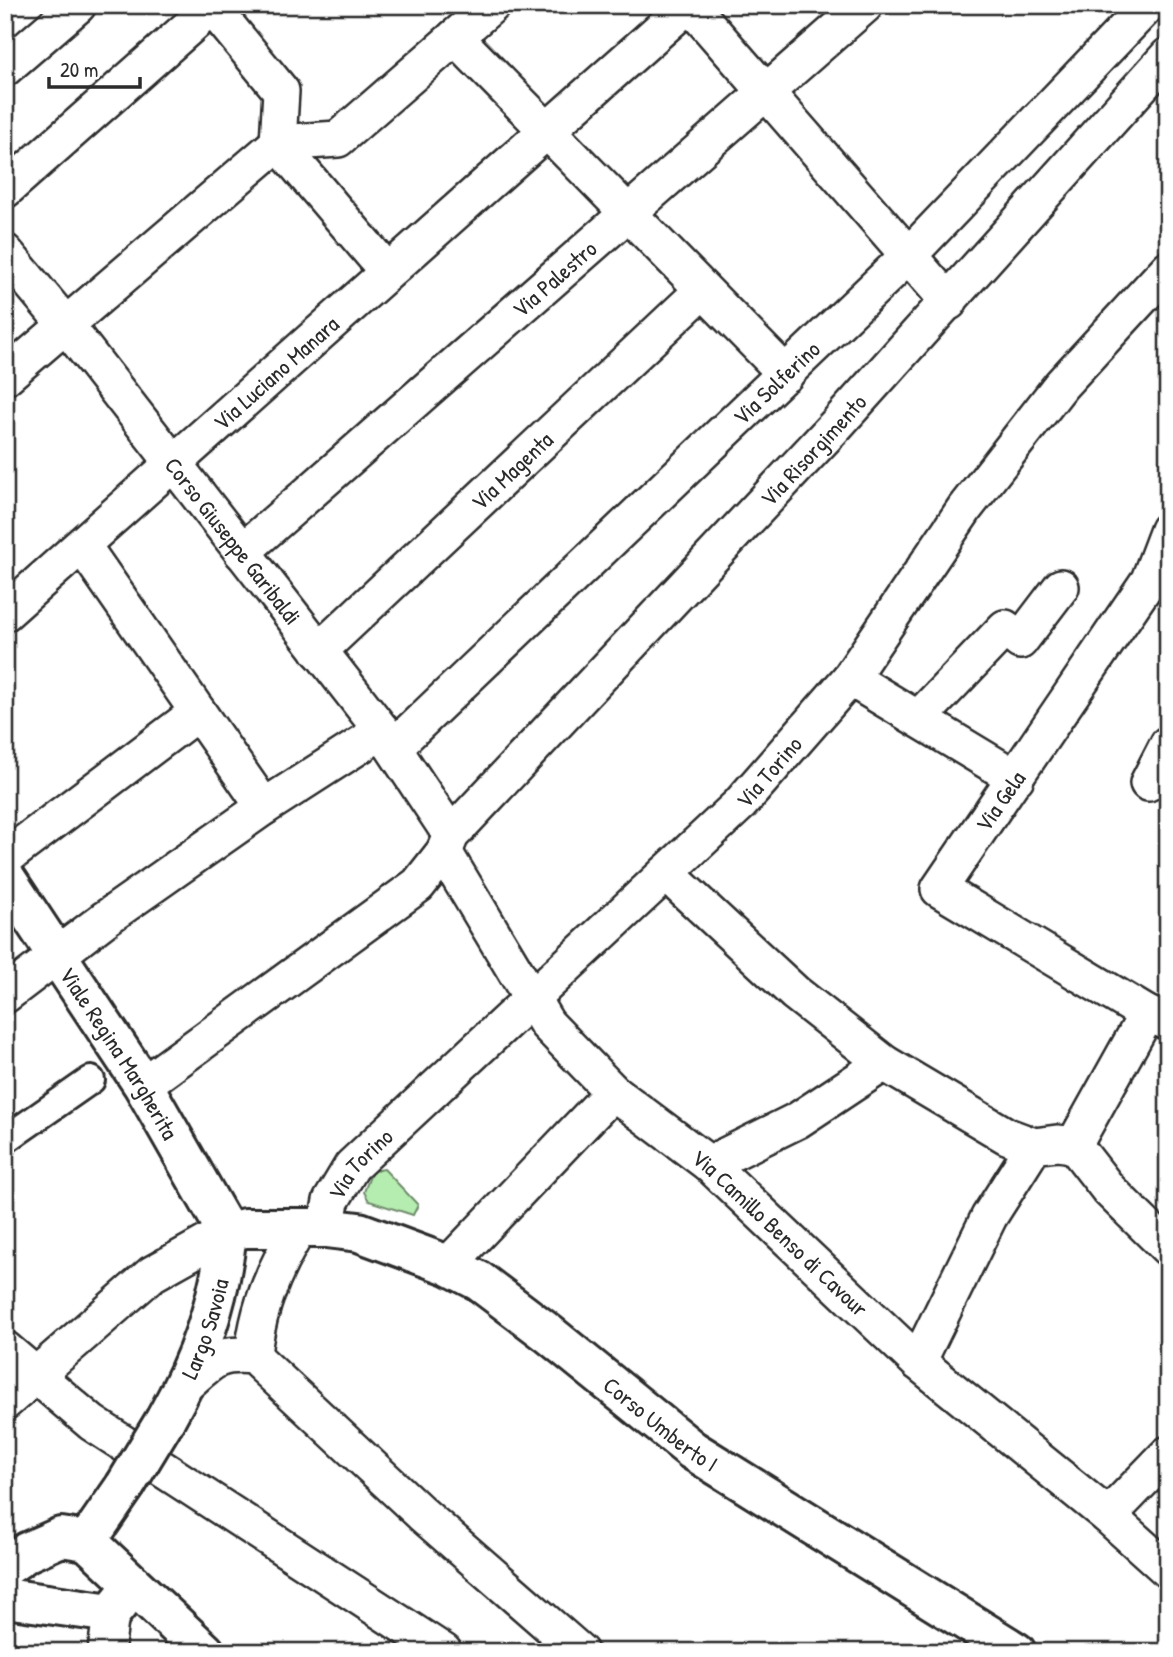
<svg xmlns="http://www.w3.org/2000/svg" width="1173" height="1657" font-family="'Patrick Hand',sans-serif">
<rect width="100%" height="100%" fill="#fff"/>
<filter id="ink" filterUnits="userSpaceOnUse"><feTurbulence type="fractalNoise" baseFrequency=".0143" numOctaves="2"/><feDisplacementMap in="SourceGraphic" scale="14" xChannelSelector="R" yChannelSelector="G"/><feConvolveMatrix kernelMatrix="1 2 1 2 8 2 1 2 1" color-interpolation-filters="sRGB"/></filter>
<g filter="url(#ink)">
<!-- green -->
<path fill="#b5ecaf" stroke="#708c6d" stroke-width="2" d="M384,1169l34,36 -5,10 -44,-14 -5,-9 8,-21z"/>
<g fill="none" stroke-linecap="round" stroke-linejoin="round">
<!-- pedestrian casing -->
<g stroke="#2b2b2b" stroke-width="32">
<path id="pedestrian" d="M5,1140l86,-60"/>
</g>
<!-- minor casing -->
<g stroke="#2b2b2b" stroke-width="40">
<g id="minor">
<path d="M690,5l259,297"/>
<path d="M212,7l69,84 -3,52 109,128"/>
<path d="M455,37l331,337"/>
<path d="M5,68l73,-63"/>
<path d="M278,143l60,-4 154,-134"/>
<path d="M5,190l209,-185"/>
<path id="s1" d="M5,252l60,72 317,407 69,104"/>
<path d="M5,377l273,-234"/>
<path d="M1168,530l-19,50 -210,309 208,125 21,8"/>
<path d="M82,545l182,262"/>
<path id="s2" d="M242,552l623,-547"/>
<path id="s3" d="M5,613l683,-608"/>
<path id="s4" d="M319,651l384,-361"/>
<path d="M850,678l166,100"/>
<path d="M919,718l86,-90 15,13 41,-54"/>
<path id="s5" d="M394,747l514,-491 240,-251"/>
<path d="M1148,783l20,-39"/>
<path id="s6" d="M444,852l103,172 66,68 96,72 209,198 190,154 60,54"/>
<path d="M5,858l193,-146"/>
<path d="M666,873l129,120 89,70 123,73 27,10"/>
<path d="M5,995l101,-77 158,-111 118,-76"/>
<path id="s7" d="M143,1085l275,-200 26,-33 7,-17 386,-411 331,-368"/>
<path d="M1074,1145l73,-131"/>
<path d="M1074,1145l35,45 59,58"/>
<path d="M709,1164l89,-44 86,-57"/>
<path id="s8" d="M326,1228l5,-27 21,-35 388,-362 110,-126 115,-170 96,-123 107,-116"/>
<path d="M448,1265l165,-173"/>
<path d="M5,1349l87,74 352,229"/>
<path d="M253,1356c4,-47 21,-88 46,-127"/>
<path d="M918,1362l71,-145 45,-71 23,-3 17,2"/>
<path d="M185,1385c26,-23 32,-33 68,-29l169,158 158,138"/>
<path d="M5,1402l147,-128 75,-42"/>
<path d="M1108,1516l60,-62"/>
<path d="M106,1652l5,-39"/>
</g>
</g>
<!-- tertiary casing -->
<g stroke="#2b2b2b" stroke-width="44">
<g id="tertiary">
<path id="s9" d="M5,877l138,208 84,147"/>
<path id="s10" d="M227,1232l18,-4h81l33,4 89,33 31,16 70,53 143,116 324,202"/>
<path id="s11" d="M165,1420c34,-60 55,-119 62,-188"/>
<path d="M87,1541l38,-55"/>
</g>
</g>
<!-- secondary casing -->
<g stroke="#2b2b2b" stroke-width="44">
<g id="secondary">
<path d="M5,1567l22,-15 34,-15 26,4 118,111"/>
<path d="M5,1598l106,15 22,-27"/>
</g>
</g>
<!-- pedestrian -->
<use href="#pedestrian" stroke="#fff" stroke-width="26"/>
<!-- minor -->
<use href="#minor" stroke="#fff" stroke-width="35"/>
<!-- tertiary -->
<use href="#tertiary" stroke="#fff" stroke-width="38"/>
<!-- secondary -->
<use href="#secondary" stroke="#fff" stroke-width="38"/>
<!-- tertiary-bridge casing -->
<g stroke="#2b2b2b" stroke-width="44" stroke-linecap="butt">
<path id="tertiary-bridge" d="M125,1486l40,-66"/>
</g>
<!-- tertiary-bridge -->
<use href="#tertiary-bridge" stroke="#fff" stroke-width="38"/>
</g>
</g>
<g text-anchor="middle" dominant-baseline="central" stroke-width="7" stroke-linejoin="round" paint-order="stroke">
<!-- street labels -->
<g font-size="23" fill="#2b2b2b" stroke="#fff">
<text stroke="none"><textPath href="#s2" startOffset="415">Via Palestro</textPath></text>
<text stroke="none"><textPath href="#s3" startOffset="362">Via Luciano Manara</textPath></text>
<text stroke="none"><textPath href="#s5" startOffset="528">Via Solferino</textPath></text>
<text stroke="none"><textPath href="#s7" startOffset="929">Via Risorgimento</textPath></text>
<text stroke="none"><textPath href="#s4" startOffset="264">Via Magenta</textPath></text>
<text stroke="none"><textPath href="#s1" startOffset="368">Corso Giuseppe Garibaldi</textPath></text>
<text stroke="none"><textPath href="#s8" startOffset="642">Via Torino</textPath></text>
<text transform="translate(1000 801) rotate(-55)">Via Gela</text>
<text stroke="none"><textPath href="#s9" startOffset="210">Viale Regina Margherita</textPath></text>
<text stroke="none"><textPath href="#s8" startOffset="75">Via Torino</textPath></text>
<text stroke="none"><textPath href="#s6" startOffset="514">Via Camillo Benso di Cavour</textPath></text>
<text stroke="none"><textPath href="#s11" startOffset="100">Largo Savoia</textPath></text>
<text stroke="none"><textPath href="#s10" startOffset="494">Corso Umberto I</textPath></text>
</g>
</g>
<!-- margin -->
<rect width="1173" height="1657" fill="none" stroke="#fff" stroke-width="28"/>
<rect x="14" y="14" width="1145" height="1629" fill="none" stroke="#2b2b2b" stroke-width="2.5" filter="url(#ink)"/>
<!-- scale -->
<path d="M49 77v10h91v-10" fill="none" stroke="#2b2b2b" stroke-width="3.5"/>
<text x="60" y="77" font-size="21" fill="#2b2b2b" stroke="#ffffff" stroke-width="5" paint-order="stroke">20 m</text>
</svg>
